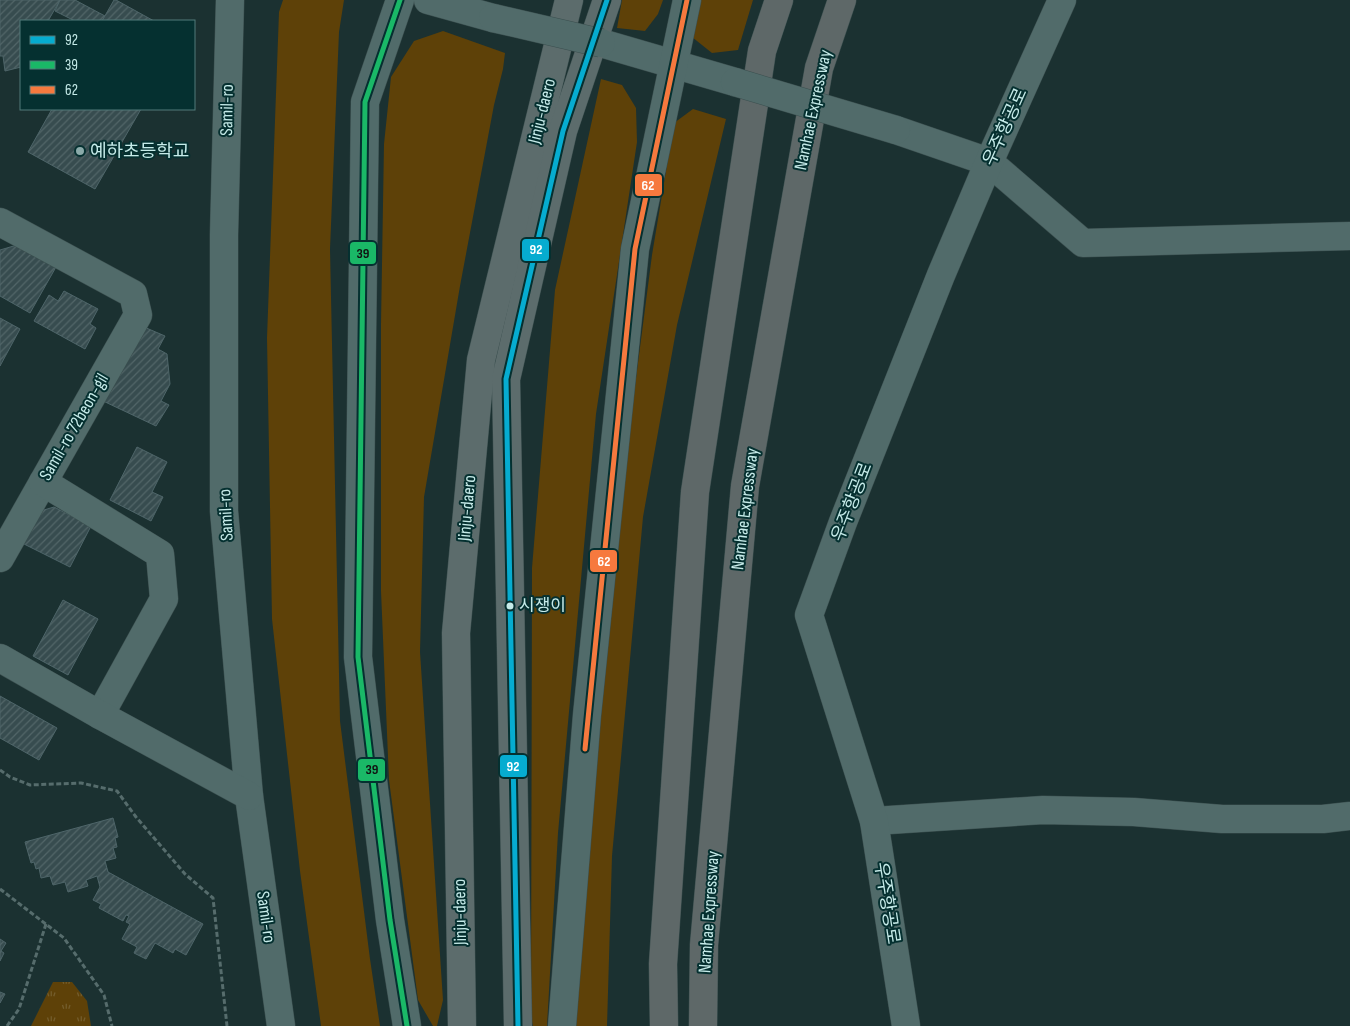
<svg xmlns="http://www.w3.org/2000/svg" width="1350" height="1026" font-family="'Sofia Sans Condensed','Noto Sans KR',sans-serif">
<defs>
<pattern id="park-tufts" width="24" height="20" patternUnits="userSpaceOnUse" patternTransform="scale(1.25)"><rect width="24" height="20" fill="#5e4108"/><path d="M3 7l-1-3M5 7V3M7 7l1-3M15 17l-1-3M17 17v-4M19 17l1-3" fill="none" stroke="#745d2c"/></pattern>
<pattern id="building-hatch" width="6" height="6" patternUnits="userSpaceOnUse" patternTransform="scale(1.25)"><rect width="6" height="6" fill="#374c4f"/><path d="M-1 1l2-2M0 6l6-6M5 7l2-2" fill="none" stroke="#526668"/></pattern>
</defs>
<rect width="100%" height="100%" fill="#1b3131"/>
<!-- grass -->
<g fill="#5e4108">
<path d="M283,0h61l-5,32 -9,217 10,472 30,238 10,67h-59l-21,-155 -28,-252 -5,-281 12,-326z"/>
<path d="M622,0h41l-5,14 -13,17 -28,-3z"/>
<path d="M700,0h53l-15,50 -26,3 -20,-16z"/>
<path d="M443,31l62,22 -2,16 -9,36 -34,181 -36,211 -4,155 23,348 -6,26h-4l-15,-26 -29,-220 -8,-189v-267l3,-180 7,-67 23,-36z"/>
<path d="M601,79l21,6 14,23 1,34 -41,272 -38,419 -11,193h-14l-2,-8 1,-450 23,-278z"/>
<path d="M693,109l33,10 -49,206 -34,192 -31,339 -5,170h-32l16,-239 31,-301 30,-231 22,-132z"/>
</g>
<!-- park -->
<path fill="url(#park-tufts)" d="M53,982h19l15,19 4,25h-60z"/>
<!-- building -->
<g fill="url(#building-hatch)" stroke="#4e6569">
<path d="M0,0h60l-12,21h-27v46l-16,4 -2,-15h-3z"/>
<path d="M60,0h15l30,16 -3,5h-27l-20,-10z"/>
<path d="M114,0h2l38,21h-52z"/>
<path d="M52,109h89l-46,80 -67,-37z"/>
<path d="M17,245l39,22 -26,46 -30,-17v-46z"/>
<path d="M64,291l34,18 -8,15 6,4 -11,21 -51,-28 15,-26 9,6z"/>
<path d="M0,318l20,11 -20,37z"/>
<path d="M144,327l21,9 -7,13 9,5 3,30 -9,17 8,4 -13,21 -55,-26z"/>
<path d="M137,447l30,15 -15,30 11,5 -12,24 -41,-21z"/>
<path d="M54,507l37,19 -21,41 -50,-25 17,-30z"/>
<path d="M63,600l35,19 -30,56 -35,-19z"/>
<path d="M0,696l57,32 -18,32 -39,-22z"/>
<path d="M113,818l5,19 -3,1 2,9 -4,1 3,10 -11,3 3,11 95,52 -17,31 -11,-6 -2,4 -18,-10 -9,16 -12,-6 3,-6 -15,-8 8,-15 -4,-2 3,-6 -3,-1 -3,6 -24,-13 2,-4 -8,-4 7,-13 -3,-11 -11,4 2,6 -20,6 -3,-10 -12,3 -3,-9 -9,2 -2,-10 -3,1 -2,-7 -3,1 -6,-21z"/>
<path d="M0,939l6,4 -5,8 3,2 -4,8z"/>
<path d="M0,992l5,2 -5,9z"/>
</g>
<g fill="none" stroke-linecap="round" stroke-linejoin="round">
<!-- minor casing -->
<g stroke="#3b4f4f" stroke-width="29">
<g id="minor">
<path d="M230,0l-6,235v276l25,285 32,230"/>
<path d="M400,0l-35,102 -7,555 32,263 17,106"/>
<path d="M428,0l65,18"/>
<path d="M601,43l134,39"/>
<path d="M896,130l93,32 94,81 267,-7"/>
<path d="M0,222l133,72 5,21 -138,243"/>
<path d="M43,482l117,72 4,45 -64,116"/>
<path d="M0,658l100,57 149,81"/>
<path d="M874,821l169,-11 91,2 88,7h101l27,-3"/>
<path d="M562,1026l25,-311 48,-466 52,-249"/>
<path d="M906,1026l-32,-205 -65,-206 34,-93 98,-247 48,-113 73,-162"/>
</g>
</g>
<!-- major casing -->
<g stroke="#3b4f4f" stroke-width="29">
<g id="major">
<path d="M462,1026l-6,-393 25,-273 88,-360"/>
<path d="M518,1026l-12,-647 57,-248 44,-131"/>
</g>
</g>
<!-- highway casing -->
<g stroke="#3b4f4f" stroke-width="29">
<g id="highway">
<path d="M664,1026l-1,-62 32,-472 67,-441 17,-51"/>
<path d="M703,1026l1,-81 41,-459 74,-418 23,-68"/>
</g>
</g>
<!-- path -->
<g stroke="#566c6c" stroke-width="3" stroke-dasharray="5 2.5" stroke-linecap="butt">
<path d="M0,770l10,7 20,8 51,-2 36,8 19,26 49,57 28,24 14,128"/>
<path d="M0,889l64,49 40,57 8,31"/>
<path d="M7,1026l12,-17 27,-85"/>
</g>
<!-- minor -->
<use href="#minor" stroke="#516b6a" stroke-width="28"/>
<!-- major -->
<use href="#major" stroke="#5c6c6c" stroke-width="28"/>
<!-- highway -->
<use href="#highway" stroke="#5e6868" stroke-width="28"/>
<!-- minor-bridge casing -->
<g stroke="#3b4f4f" stroke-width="29" stroke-linecap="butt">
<g id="minor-bridge">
<path d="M493,18l108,25"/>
<path d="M735,82l161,48"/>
</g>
</g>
<!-- minor-bridge -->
<use href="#minor-bridge" stroke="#516b6a" stroke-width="28"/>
<!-- bus-1 casing -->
<g stroke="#053030" stroke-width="9">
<path id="bus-1" d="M518,1026l-12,-647 57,-248 44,-131"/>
</g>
<!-- bus-2 casing -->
<g stroke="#053030" stroke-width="9">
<path id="bus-2" d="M400,0l-35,102 -7,555 32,263 17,106"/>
</g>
<!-- bus-3 casing -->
<g stroke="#053030" stroke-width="9">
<path id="bus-3" d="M585,749l50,-500 52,-249"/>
</g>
<!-- bus-1 -->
<use href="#bus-1" stroke="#06acd0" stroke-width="5"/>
<!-- bus-2 -->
<use href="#bus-2" stroke="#1ab867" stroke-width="5"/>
<!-- bus-3 -->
<use href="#bus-3" stroke="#f6793e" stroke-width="5"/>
</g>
<!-- markers -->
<circle fill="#8aaaa9" stroke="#053030" stroke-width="2" cx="80" cy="151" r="5"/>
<circle fill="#c6ebe9" stroke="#053030" stroke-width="2" cx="510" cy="606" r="4.5"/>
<g text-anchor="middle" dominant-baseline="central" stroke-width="4" stroke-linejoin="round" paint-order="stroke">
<!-- bus labels -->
<g font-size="17" fill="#c6ebe9" stroke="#053030" text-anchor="start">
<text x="519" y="606">시쟁이</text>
</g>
<!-- street labels -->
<g font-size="18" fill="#c6ebe9" stroke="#053030">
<text transform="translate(227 110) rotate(-89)">Samil-ro</text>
<text transform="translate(813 110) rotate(-78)">Namhae Expressway</text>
<text transform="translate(542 111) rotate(-76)">Jinju-daero</text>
<text transform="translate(1005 127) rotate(-66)">우주항공로</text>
<text transform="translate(74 427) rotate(-60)">Samil-ro 72beon-gil</text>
<text transform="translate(852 502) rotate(-69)">우주항공로</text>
<text transform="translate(467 508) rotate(-85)">Jinju-daero</text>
<text transform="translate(745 509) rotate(-83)">Namhae Expressway</text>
<text transform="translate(226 515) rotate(-93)">Samil-ro</text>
<text transform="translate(887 903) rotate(81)">우주항공로</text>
<text transform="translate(460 912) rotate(-91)">Jinju-daero</text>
<text transform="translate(709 912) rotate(-86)">Namhae Expressway</text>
<text transform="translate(266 917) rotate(82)">Samil-ro</text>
</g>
<!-- poi labels -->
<g font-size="18" fill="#c6ebe9" stroke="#053030" text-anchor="start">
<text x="90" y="151">예하초등학교</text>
</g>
</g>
<g stroke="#053030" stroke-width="2">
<rect x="634" y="173" width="29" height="24" rx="5" fill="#f6793e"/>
<rect x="521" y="238" width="29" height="24" rx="5" fill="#06acd0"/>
<rect x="349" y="241" width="28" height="24" rx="5" fill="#1ab867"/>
<rect x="589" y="549" width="29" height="24" rx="5" fill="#f6793e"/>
<rect x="499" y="754" width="29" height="24" rx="5" fill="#06acd0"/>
<rect x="357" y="758" width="29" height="24" rx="5" fill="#1ab867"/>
</g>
<g font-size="14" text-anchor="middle" font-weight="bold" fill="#fff">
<text x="648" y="190">62</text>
<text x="536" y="254">92</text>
<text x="604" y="566">62</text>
<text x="513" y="771">92</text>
</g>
<g font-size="14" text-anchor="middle" font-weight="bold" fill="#111">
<text x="363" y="258">39</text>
<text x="372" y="774">39</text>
</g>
<!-- legend -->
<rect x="20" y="20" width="175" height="90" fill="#053030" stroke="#527b7a"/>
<rect x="30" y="36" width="25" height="8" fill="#06acd0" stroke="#527b7a"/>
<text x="65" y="45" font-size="15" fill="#c6ebe9">92</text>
<rect x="30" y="61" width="25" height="8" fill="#1ab867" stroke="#527b7a"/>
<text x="65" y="70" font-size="15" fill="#c6ebe9">39</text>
<rect x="30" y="86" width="25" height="8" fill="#f6793e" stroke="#527b7a"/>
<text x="65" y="95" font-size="15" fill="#c6ebe9">62</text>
</svg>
